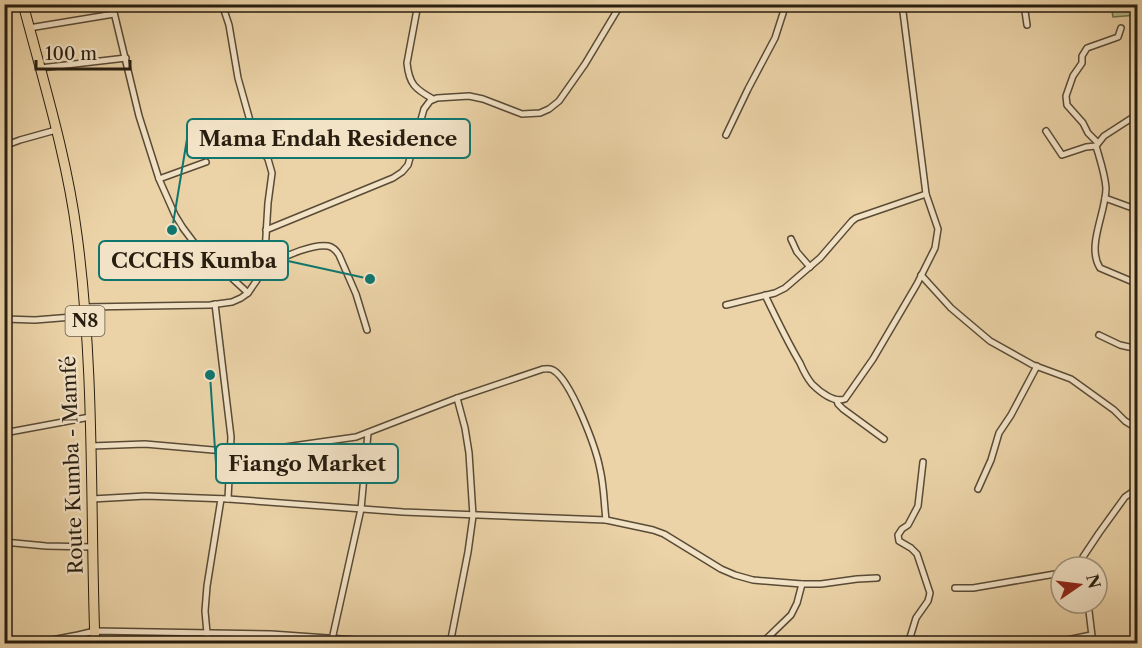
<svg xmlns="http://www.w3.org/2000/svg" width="1142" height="648" font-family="'Libre Caslon Text',serif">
<rect width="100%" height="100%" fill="#ebd3a7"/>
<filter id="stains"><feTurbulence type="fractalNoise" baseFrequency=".00333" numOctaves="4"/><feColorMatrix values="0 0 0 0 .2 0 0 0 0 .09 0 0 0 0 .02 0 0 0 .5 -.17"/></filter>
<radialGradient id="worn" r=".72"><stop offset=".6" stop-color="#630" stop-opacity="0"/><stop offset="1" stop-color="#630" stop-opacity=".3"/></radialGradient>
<!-- garden -->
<path fill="#b6bc88" stroke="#6f6d4c" stroke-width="1.5" d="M1111,5h26v10l-24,2z"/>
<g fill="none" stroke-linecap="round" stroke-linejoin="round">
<!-- street casing -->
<g stroke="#594b36" stroke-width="8">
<g id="street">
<path d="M112,4l27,112 20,63 16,36 8,13 12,16 53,49"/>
<path d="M418,4l-11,59c2,21 8,26 26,36"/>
<path d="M1024,4l3,21"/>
<path d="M29,28l85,-14"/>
<path d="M40,68l86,-10"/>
<path d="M1138,114l-34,22 -8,10c4,14 9,28 10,42 0,25 -20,58 -6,80l38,16"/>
<path d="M1046,131l16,24 24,-8 10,-1"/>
<path d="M726,135l22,-46 27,-51 11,-34"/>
<path d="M1098,143l-10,-10 -5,-10 -16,-18 -1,-9 7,-20 9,-13v-7l5,-8 31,-11 3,-9"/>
<path d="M4,146l16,-6 36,-10"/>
<path d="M159,179l47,-17"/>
<path d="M1105,198l33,12"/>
<path d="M266,230l127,-52 9,-6 6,-7 16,-56 6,-8 7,-3 32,-2 14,3 39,15 18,-1 9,-4 10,-8 26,-37 36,-60"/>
<path d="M791,239l6,13 13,15"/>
<path d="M262,267c16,-7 49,-24 66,-21 5,1 8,4 11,9l17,39 11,36"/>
<path d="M921,275l30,33 39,33 43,24 38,14 43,31 11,11 13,8"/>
<path d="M765,295c11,23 22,46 35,68 3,7 7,15 12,21 8,8 22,19 33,15l28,-40 44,-75 18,-36 3,-19 -12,-35"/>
<path d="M215,304l16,133 -3,62"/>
<path d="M726,305l49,-12 10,-5 35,-30 32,-37 4,-3 70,-24 -24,-190"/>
<path d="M85,307l125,-2 22,-3 9,-4 7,-5 11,-16 6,-24 3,-50 4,-30 -4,-14 -11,-16 -3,-8 -16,-57 -9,-53 -7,-21"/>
<path d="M4,319l31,1 50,-4"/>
<path d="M1099,335l21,10 18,4"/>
<path d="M837,401l1,3 5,5 41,30"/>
<path d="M4,433l86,-16"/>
<path d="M91,446l54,-2 68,6h51l92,-13 101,-39 86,-29c3,0 7,-1 10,1 18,10 43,78 47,99 4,17 4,34 6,51"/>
<path d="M978,489l13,-29 8,-27 12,-18 26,-49"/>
<path d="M92,499l54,-3 82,3 175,13 203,8 47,10 11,4 57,35 14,6 18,5 49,4h19l36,-5 20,-1"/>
<path d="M4,542l42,4 47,1"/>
<path d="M1081,567l2,-10 16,-24 26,-36 13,-9"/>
<path d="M955,588h18l88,-15"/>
<path d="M1088,603l5,41"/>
<path d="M31,644l47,-9 17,-4 176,3 141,10"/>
<path d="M208,644l-3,-33 2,-25 14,-87"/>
<path d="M331,644l30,-135 7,-76"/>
<path d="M450,644l18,-92 5,-36 -4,-63 -4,-25 -8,-30"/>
<path d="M761,644l30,-29 6,-12 5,-19"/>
<path d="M908,644l8,-26 12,-17 2,-8 -13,-39 -6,-6 -12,-7 -1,-6 4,-6 6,-4 10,-19 5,-44"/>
<path d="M1048,644l43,-9"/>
</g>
</g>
<!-- highway casing -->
<g stroke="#281e10" stroke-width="11">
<path id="highway" d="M23,4c20,76 44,153 54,231 18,135 13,272 18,409"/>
</g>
<!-- street -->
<use href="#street" stroke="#f2e2c6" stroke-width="5"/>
<!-- highway -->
<use href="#highway" stroke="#ebd3a7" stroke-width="9"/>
</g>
<g text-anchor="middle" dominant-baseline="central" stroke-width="4.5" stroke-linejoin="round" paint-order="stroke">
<!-- shield labels -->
<rect fill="#f2e2c6" stroke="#655947" stroke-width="1.5" x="65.5" y="306" width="39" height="30" rx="4.5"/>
<g font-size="18" font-weight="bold" fill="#281e10">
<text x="85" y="321">N8</text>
</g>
<!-- street labels -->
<g font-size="20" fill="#281e10" stroke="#f2e2c6">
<text transform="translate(72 465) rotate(-92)">Route Kumba - Mamfé</text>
</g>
</g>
<!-- callouts -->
<path fill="none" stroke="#0f766e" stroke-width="2" d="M172 230L187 139M370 279L288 261M210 375L216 464"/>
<g fill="#0f766e" stroke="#f2e2c6" stroke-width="2">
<circle cx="172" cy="230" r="6"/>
<circle cx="370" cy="279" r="6"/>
<circle cx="210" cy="375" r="6"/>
</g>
<g fill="#f2e2c6" stroke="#0f766e" stroke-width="2">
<rect x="187" y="119" width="283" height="39" rx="6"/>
<rect x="99" y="241" width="189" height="39" rx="6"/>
<rect x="216" y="444" width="182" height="39" rx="6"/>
</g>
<g font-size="21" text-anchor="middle" font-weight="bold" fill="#281e10">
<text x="328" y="146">Mama Endah Residence</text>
<text x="194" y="268">CCCHS Kumba</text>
<text x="307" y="471">Fiango Market</text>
</g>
<!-- margin -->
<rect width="1142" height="648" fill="none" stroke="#ebd3a7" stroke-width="24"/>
<rect x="6" y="6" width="1130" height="636" fill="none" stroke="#281e10" stroke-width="3"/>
<rect x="12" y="12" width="1118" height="624" fill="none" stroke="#281e10" stroke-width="1.5"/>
<!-- north arrow -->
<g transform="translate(1079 585) rotate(76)"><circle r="28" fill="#f2e2c6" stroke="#a1947d" stroke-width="1.5"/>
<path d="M0-4.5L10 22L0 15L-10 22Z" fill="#8f2418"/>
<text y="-9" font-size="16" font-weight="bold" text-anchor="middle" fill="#281e10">N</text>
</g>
<!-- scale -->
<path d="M36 60v9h94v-9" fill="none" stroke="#281e10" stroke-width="3"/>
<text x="45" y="60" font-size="18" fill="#281e10" stroke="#f2e2c6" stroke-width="4.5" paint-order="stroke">100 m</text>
<rect width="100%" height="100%" filter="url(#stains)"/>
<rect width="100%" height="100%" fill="url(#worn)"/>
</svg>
